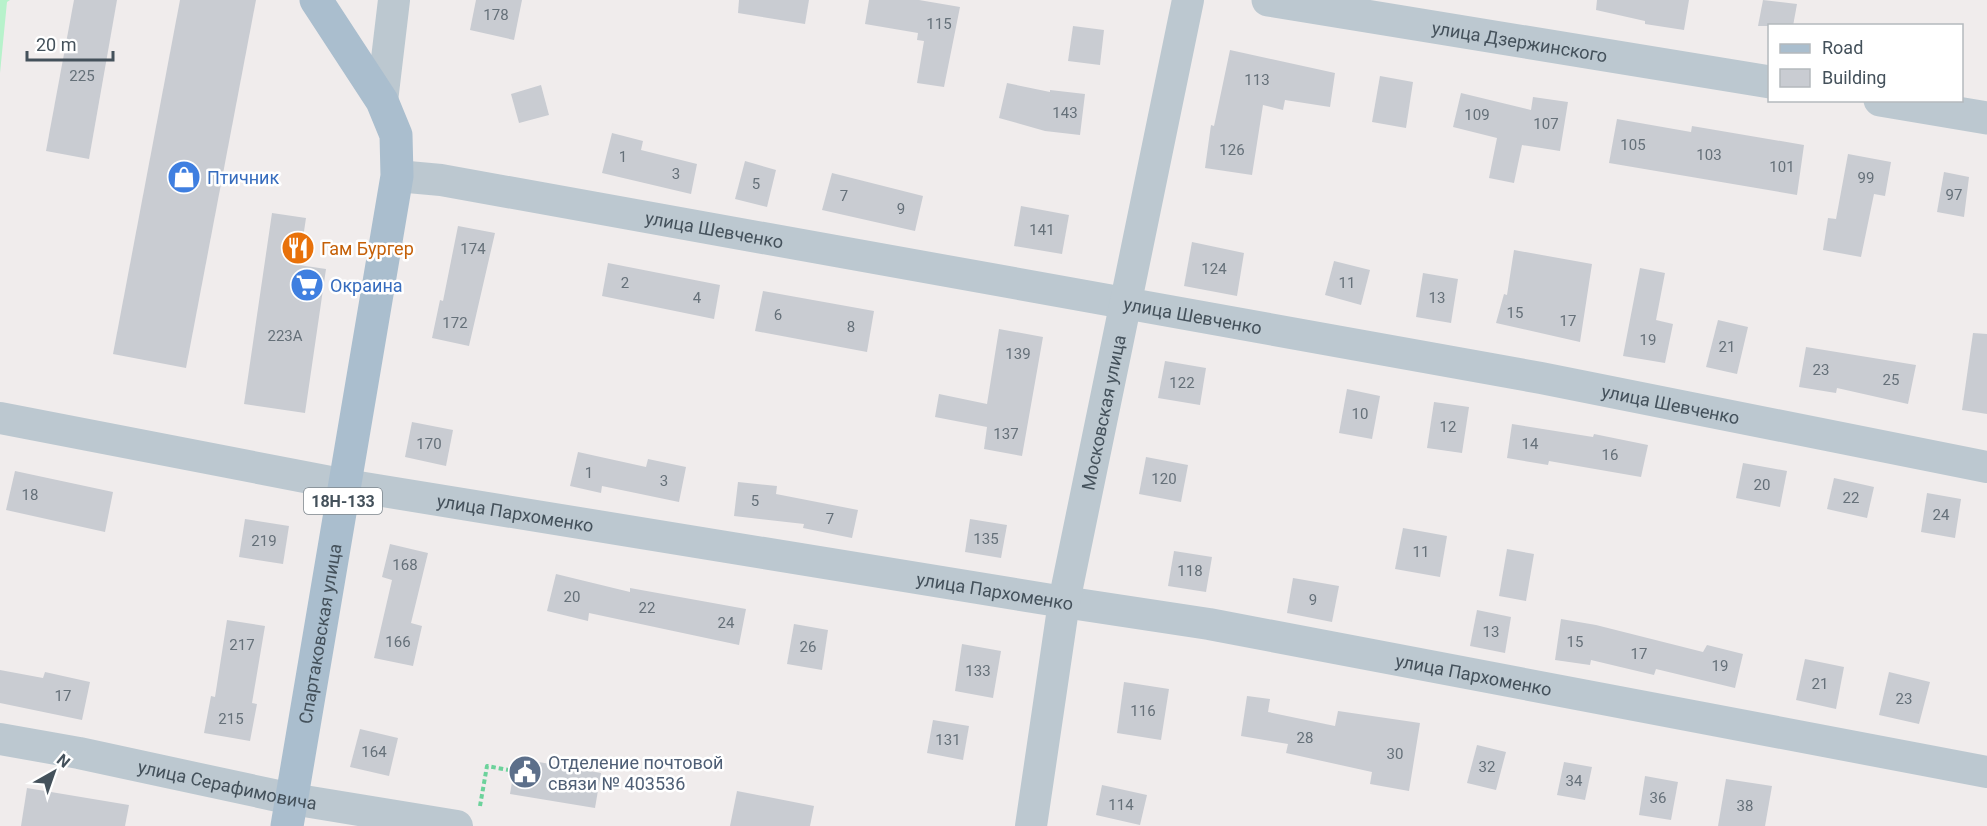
<svg xmlns="http://www.w3.org/2000/svg" width="1987" height="826" font-family="Roboto,sans-serif">
<rect width="100%" height="100%" fill="#f0ecec"/>
<!-- green -->
<path fill="#b7f2cb" d="M0,0h10l-3,2 -7,71z"/>
<!-- building -->
<g fill="#c9ccd2">
<path d="M74,0h43l-28,159 -43,-8z"/>
<path d="M180,0h76l-70,368 -73,-14z"/>
<path d="M476,0h46l-8,40 -44,-10z"/>
<path d="M739,0h70l-4,24 -67,-11z"/>
<path d="M869,0h50l41,7 -16,80 -27,-4 7,-42 -7,-1 1,-7 -53,-9z"/>
<path d="M1597,0h92l-5,30 -39,-6v-3l-49,-11z"/>
<path d="M1763,0l34,4 -4,22h-35z"/>
<path d="M1073,26l31,4 -4,35 -32,-4z"/>
<path d="M1230,50l105,23 -5,34 -45,-7 -2,10 -20,-5 -11,70 -47,-7 6,-43 3,1z"/>
<path d="M1380,76l33,6 -7,46 -34,-6z"/>
<path d="M1007,83l43,9v-2l35,4 -5,41 -35,-4 -46,-13z"/>
<path d="M541,85l8,30 -30,8 -8,-29z"/>
<path d="M1461,93l70,17 2,-13 35,5 -8,49 -38,-6 -8,38 -25,-5 8,-40 -44,-11z"/>
<path d="M1617,119l74,13 1,-6 112,19 -7,50 -188,-32z"/>
<path d="M612,133l31,8 -2,9 56,14 -6,30 -89,-21z"/>
<path d="M1848,154l43,8 -6,34 -11,-2 -13,63 -38,-7 5,-32 8,1z"/>
<path d="M745,161l31,9 -9,37 -32,-8z"/>
<path d="M1944,172l25,5 -5,40 -27,-5z"/>
<path d="M832,173l91,23 -8,35 -93,-21z"/>
<path d="M1021,206l48,9 -7,39 -48,-8z"/>
<path d="M272,213l34,5 -7,47 27,4 -21,144 -61,-9z"/>
<path d="M458,226l37,7 -26,113 -37,-8 8,-38 3,1z"/>
<path d="M1192,242l52,11 -7,43 -53,-10z"/>
<path d="M1514,250l78,14 -12,78 -84,-19 8,-29 3,1z"/>
<path d="M1334,261l36,9 -9,35 -36,-10z"/>
<path d="M608,263l112,22 -6,34 -112,-23z"/>
<path d="M1640,268l25,5 -9,47 17,4 -8,39 -42,-7z"/>
<path d="M1423,273l35,6 -7,44 -35,-6z"/>
<path d="M763,291l111,20 -7,41 -112,-21z"/>
<path d="M1718,320l30,7 -11,47 -31,-7z"/>
<path d="M999,329l44,8 -21,119 -38,-7 3,-22 -52,-10 4,-23 48,10z"/>
<path d="M1973,333l14,1v80l-25,-4z"/>
<path d="M1806,347l110,18 -8,39 -71,-16 -1,5 -37,-6z"/>
<path d="M1165,361l41,7 -6,37 -42,-7z"/>
<path d="M1347,389l33,7 -8,43 -33,-6z"/>
<path d="M1434,402l35,5 -7,46 -35,-5z"/>
<path d="M412,422l41,8 -7,36 -41,-9z"/>
<path d="M1512,424l81,13 1,-3 54,11 -7,32 -92,-16 -1,4 -41,-7z"/>
<path d="M578,452l68,15 2,-8 38,8 -7,35 -77,-16 -1,7 -31,-7z"/>
<path d="M1146,457l42,8 -7,37 -42,-8z"/>
<path d="M1743,463l44,8 -7,36 -44,-9z"/>
<path d="M15,471l98,21 -8,40 -99,-22z"/>
<path d="M1834,478l40,9 -7,31 -40,-9z"/>
<path d="M738,482l39,4 -1,8 82,16 -6,28 -49,-10 1,-4 -70,-8z"/>
<path d="M1927,493l34,6 -6,39 -34,-6z"/>
<path d="M245,519l44,7 -6,38 -44,-7z"/>
<path d="M970,519l37,6 -6,33 -36,-6z"/>
<path d="M1403,528l44,8 -7,41 -45,-8z"/>
<path d="M390,544l38,9 -17,70 11,3 -9,40 -39,-8 18,-78 -10,-3z"/>
<path d="M1507,549l27,5 -8,47 -27,-5z"/>
<path d="M1174,551l38,6 -6,35 -38,-6z"/>
<path d="M556,574l74,18v-4l116,21 -7,36 -150,-32 -1,8 -41,-10z"/>
<path d="M1293,578l46,8 -7,36 -45,-9z"/>
<path d="M1477,610l34,7 -6,36 -35,-7z"/>
<path d="M1561,619l35,6 107,27 4,-7 36,9 -8,34 -79,-19 -2,6 -63,-15 -1,5 -35,-5z"/>
<path d="M227,620l38,6 -13,77 5,1 -7,37 -46,-8 7,-37 4,1z"/>
<path d="M794,624l34,6 -6,40 -35,-6z"/>
<path d="M962,644l39,7 -8,47 -38,-7z"/>
<path d="M1805,659l39,8 -8,42 -40,-9z"/>
<path d="M0,670l43,8 2,-6 45,10 -8,38 -82,-17z"/>
<path d="M1889,672l41,10 -11,42 -40,-9z"/>
<path d="M1124,682l45,7 -8,51 -44,-7z"/>
<path d="M1247,696l23,3 -2,13 67,14 3,-15 82,12 -11,68 -39,-7 2,-12 -86,-19 2,-9 -47,-8z"/>
<path d="M933,720l36,6 -6,34 -36,-7z"/>
<path d="M360,729l38,9 -9,38 -39,-9z"/>
<path d="M1477,745l29,7 -10,38 -29,-7z"/>
<path d="M516,758l85,15 -6,35 -85,-14z"/>
<path d="M1564,762l28,5 -7,33 -28,-5z"/>
<path d="M1645,776l33,6 -7,38 -32,-5z"/>
<path d="M1726,779l46,7 -7,40h-47z"/>
<path d="M1102,785l45,10 -7,30 -44,-10z"/>
<path d="M27,788l102,17 -4,21h-104z"/>
<path d="M737,791l77,15 -4,20h-80z"/>
</g>
<g fill="none" stroke-linecap="round" stroke-linejoin="round">
<!-- path -->
<path stroke="#6cd29b" stroke-width="4" stroke-dasharray="4.5 3" stroke-linecap="butt" d="M480,806l7,-40 27,5"/>
<!-- minor -->
<g stroke="#bcc8d0" stroke-width="32">
<path d="M382,101l12,-101"/>
<path id="s1" d="M397,176l44,4 1100,198 446,89"/>
<path id="s2" d="M0,418l346,67 718,117 145,22 778,148"/>
<path id="s3" d="M0,739l79,14 213,46 165,27"/>
<path id="s4" d="M1031,826l33,-224 124,-602"/>
</g>
<!-- tertiary -->
<g stroke="#bcc8d0" stroke-width="33">
<path id="s5" d="M1268,0l502,82"/>
<path d="M1880,100l107,18"/>
</g>
<!-- primary -->
<path stroke="#aabece" stroke-width="33" id="s6" d="M287,826l110,-650 -1,-41 -14,-34 -66,-101"/>
</g>
<!-- icons -->
<defs>
<g id="shop-disc" transform="scale(1.725)"><circle r="9.5" fill="#3f7fe0" stroke="#fff"/><path d="M-5-2.5h2.3a2.7 3.5 0 0 1 5.4 0H5L5.5 6h-11ZM-1.5-2.5h3a1.5 2.3 0 0 0-3 0Z" fill="#fff"/></g>
<g id="restaurant-disc" transform="scale(1.725)"><circle r="9.5" fill="#e8710a" stroke="#fff"/><path d="M-5-6h1v4h1v-4h1v4h1v-4h1v5L-1.5 .5V6h-2V.5L-5-1ZM5-6V6H3V1.5H1.5Q1.5-4 5-6Z" fill="#fff"/></g>
<g id="supermarket-disc" transform="scale(1.725)"><circle r="9.5" fill="#3f7fe0" stroke="#fff"/><path d="M-6-5.5h2.5l.6 2H6L4.5 2H-2.5L-4.4-4H-6ZM-1.5 3.2a1.3 1.3 0 1 0 .1 0ZM3 3.2a1.3 1.3 0 1 0 .1 0Z" fill="#fff"/></g>
<g id="civic-disc" transform="scale(1.725)"><circle r="9.5" fill="#5c6f8a" stroke="#fff"/><path d="M-.6-6.5H3V-4.5H.6V-3L4-1V1h2V6H-6V1h2V-1L-.6-3ZM-1.2 2.5V6h2.4V2.5Z" fill="#fff"/></g>
</defs>
<g fill-rule="evenodd">
<use href="#shop-disc" x="184" y="177"/>
<use href="#restaurant-disc" x="298" y="248"/>
<use href="#supermarket-disc" x="307" y="285"/>
<use href="#civic-disc" x="525" y="772"/>
</g>
<g text-anchor="middle" dominant-baseline="central" stroke-width="5" stroke-linejoin="round" paint-order="stroke">
<!-- number labels -->
<g font-size="15" fill="#657079">
<text x="496" y="15">178</text>
<text x="939" y="24">115</text>
<text x="82" y="76">225</text>
<text x="1257" y="80">113</text>
<text x="1065" y="113">143</text>
<text x="1477" y="115">109</text>
<text x="1546" y="124">107</text>
<text x="1633" y="145">105</text>
<text x="1232" y="150">126</text>
<text x="1709" y="155">103</text>
<text x="623" y="157">1</text>
<text x="1782" y="167">101</text>
<text x="676" y="174">3</text>
<text x="1866" y="178">99</text>
<text x="756" y="184">5</text>
<text x="1954" y="195">97</text>
<text x="844" y="196">7</text>
<text x="901" y="209">9</text>
<text x="1042" y="230">141</text>
<text x="473" y="249">174</text>
<text x="1214" y="269">124</text>
<text x="625" y="283">2</text>
<text x="1347" y="283">11</text>
<text x="697" y="298">4</text>
<text x="1437" y="298">13</text>
<text x="1515" y="313">15</text>
<text x="778" y="315">6</text>
<text x="1568" y="321">17</text>
<text x="455" y="323">172</text>
<text x="851" y="327">8</text>
<text x="285" y="336">223А</text>
<text x="1648" y="340">19</text>
<text x="1727" y="347">21</text>
<text x="1018" y="354">139</text>
<text x="1821" y="370">23</text>
<text x="1891" y="380">25</text>
<text x="1182" y="383">122</text>
<text x="1360" y="414">10</text>
<text x="1448" y="427">12</text>
<text x="1006" y="434">137</text>
<text x="429" y="444">170</text>
<text x="1530" y="444">14</text>
<text x="1610" y="455">16</text>
<text x="589" y="473">1</text>
<text x="1164" y="479">120</text>
<text x="664" y="481">3</text>
<text x="1762" y="485">20</text>
<text x="30" y="495">18</text>
<text x="1851" y="498">22</text>
<text x="755" y="501">5</text>
<text x="1941" y="515">24</text>
<text x="830" y="519">7</text>
<text x="986" y="539">135</text>
<text x="264" y="541">219</text>
<text x="1421" y="552">11</text>
<text x="405" y="565">168</text>
<text x="1190" y="571">118</text>
<text x="572" y="597">20</text>
<text x="1313" y="600">9</text>
<text x="647" y="608">22</text>
<text x="726" y="623">24</text>
<text x="1491" y="632">13</text>
<text x="398" y="642">166</text>
<text x="1575" y="642">15</text>
<text x="242" y="645">217</text>
<text x="808" y="647">26</text>
<text x="1639" y="654">17</text>
<text x="1720" y="666">19</text>
<text x="978" y="671">133</text>
<text x="1820" y="684">21</text>
<text x="63" y="696">17</text>
<text x="1904" y="699">23</text>
<text x="1143" y="711">116</text>
<text x="231" y="719">215</text>
<text x="1305" y="738">28</text>
<text x="948" y="740">131</text>
<text x="374" y="752">164</text>
<text x="1395" y="754">30</text>
<text x="1487" y="767">32</text>
<text x="1574" y="781">34</text>
<text x="1658" y="798">36</text>
<text x="1121" y="805">114</text>
<text x="1745" y="806">38</text>
</g>
<!-- shield labels -->
<rect fill="#fff" stroke="#7c858c" stroke-width="1.5" x="304" y="488" width="78" height="26" rx="4.5"/>
<g font-size="16" font-weight="bold" fill="#44515b">
<text x="343" y="501">18Н-133</text>
</g>
<!-- street labels -->
<g font-size="18" fill="#44515b" stroke="#fff">
<text stroke="none"><textPath href="#s5" startOffset="255">улица Дзержинского</textPath></text>
<text stroke="none"><textPath href="#s1" startOffset="322">улица Шевченко</textPath></text>
<text stroke="none"><textPath href="#s1" startOffset="808">улица Шевченко</textPath></text>
<text stroke="none"><textPath href="#s1" startOffset="1294">улица Шевченко</textPath></text>
<text stroke="none"><textPath href="#s4" startOffset="420">Московская улица</textPath></text>
<text stroke="none"><textPath href="#s2" startOffset="524">улица Пархоменко</textPath></text>
<text stroke="none"><textPath href="#s2" startOffset="1010">улица Пархоменко</textPath></text>
<text stroke="none"><textPath href="#s6" startOffset="195">Спартаковская улица</textPath></text>
<text stroke="none"><textPath href="#s2" startOffset="1496">улица Пархоменко</textPath></text>
<text stroke="none"><textPath href="#s3" startOffset="232">улица Серафимовича</textPath></text>
</g>
<!-- shop labels -->
<g font-size="18" fill="#366cbe" stroke="#fff" text-anchor="start">
<text x="207" y="177">Птичник</text>
<text x="330" y="285">Окраина</text>
</g>
<!-- food labels -->
<g font-size="18" fill="#c56008" stroke="#fff" text-anchor="start">
<text x="321" y="248">Гам Бургер</text>
</g>
<!-- service labels -->
<g font-size="18" fill="#4e5e75" stroke="#fff" text-anchor="start">
<text x="548" y="762">Отделение почтовой<tspan x="548" dy="21">связи № 403536</tspan></text>
</g>
</g>
<!-- legend -->
<rect x="1768" y="24" width="195" height="78" fill="#ffffff" stroke="#b4b9bd" stroke-width="1.5"/>
<rect x="1780" y="44" width="30" height="9" fill="#aabece" stroke="#b4b9bd" stroke-width="1.5"/>
<text x="1822" y="54" font-size="18" fill="#44515b">Road</text>
<rect x="1780" y="69" width="30" height="18" fill="#c9ccd2" stroke="#b4b9bd" stroke-width="1.5"/>
<text x="1822" y="84" font-size="18" fill="#44515b">Building</text>
<!-- north arrow -->
<g transform="translate(54 772) rotate(40)" stroke="#ffffff" stroke-width="4.5" paint-order="stroke">
<path d="M0-4.5L10 22L0 15L-10 22Z" fill="#44515b"/>
<text y="-9" font-size="16" font-weight="bold" text-anchor="middle" fill="#44515b">N</text>
</g>
<!-- scale -->
<path d="M27 51v9h86v-9" fill="none" stroke="#44515b" stroke-width="3"/>
<text x="36" y="51" font-size="18" fill="#44515b" stroke="#ffffff" stroke-width="4.5" paint-order="stroke">20 m</text>
</svg>
